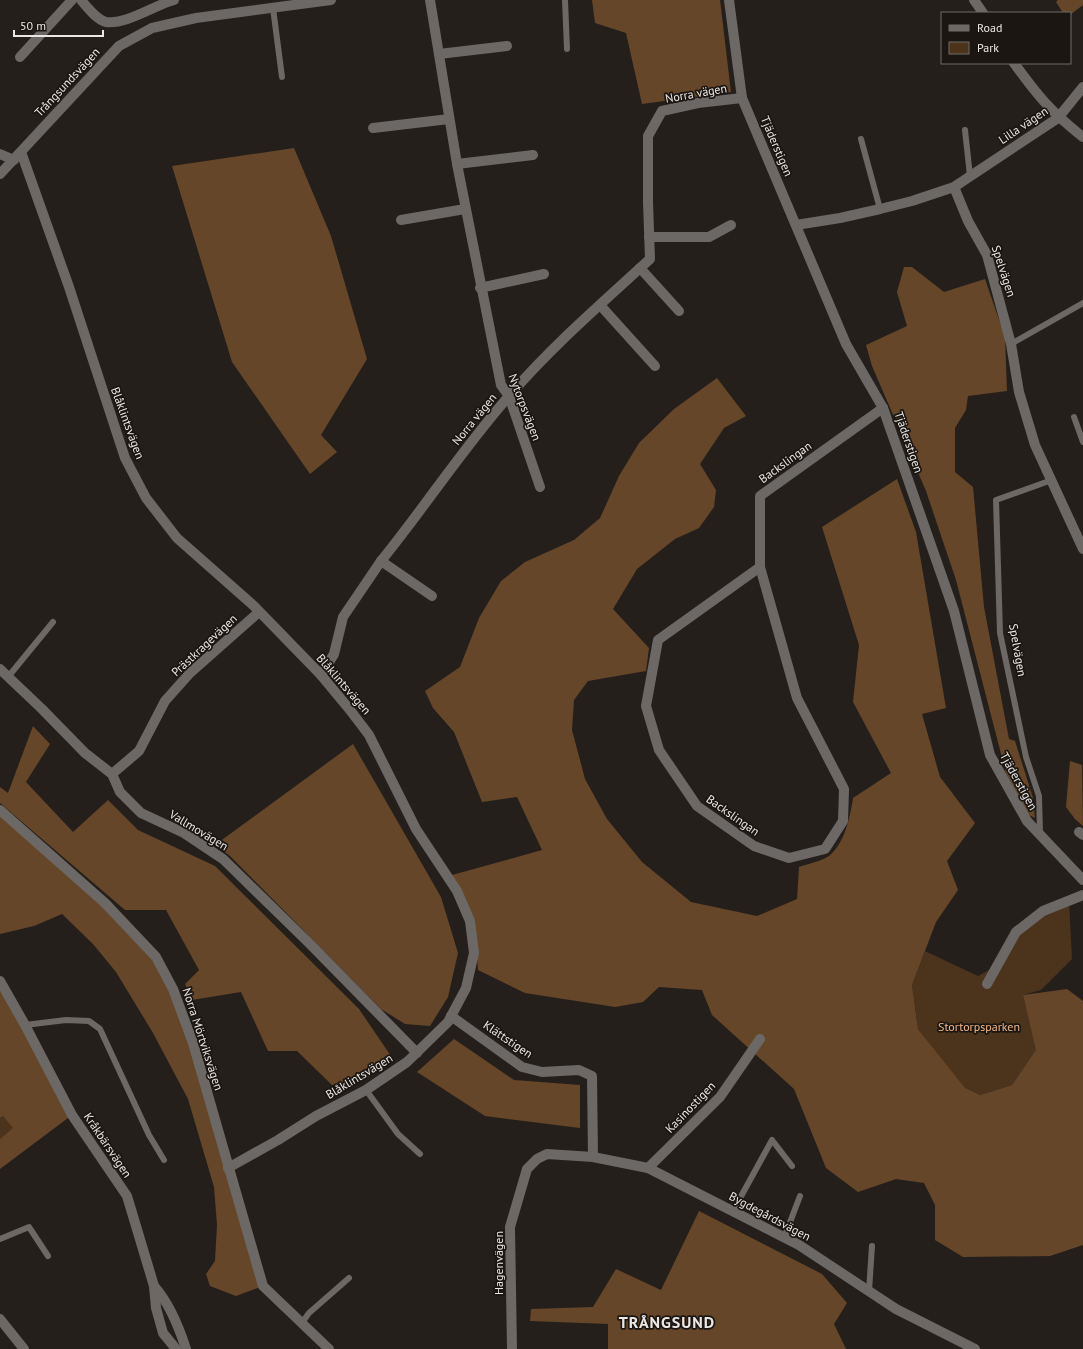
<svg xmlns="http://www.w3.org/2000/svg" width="1083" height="1349" font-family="'PT Sans',sans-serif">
<rect width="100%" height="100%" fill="#241f1b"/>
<!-- green -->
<g fill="#4b331c">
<path d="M1069,900l3,59 -31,31 -18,5 14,55 -25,35 -32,10 -15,-6 -47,-60 -6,-44 13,-34 53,25 20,-11 18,-33z"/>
<path d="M3,1116l11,12 -14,11v-21z"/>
</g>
<!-- forest -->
<g fill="#664628">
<path d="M592,0h128l11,92 -89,12 -16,-71 -31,-10z"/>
<path d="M1058,0h25v5l-13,10v-2h-7l-7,-11z"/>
<path d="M294,148l37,88 36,123 -46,76 16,17 -27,22 -78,-112 -60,-196z"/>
<path d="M904,267h8l32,25 41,-13 20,58 2,54 -39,5 -2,14 -11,18v44l18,15 11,120 25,132 6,2 18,57 2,20 -8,-4 -21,-41 -50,-193 -30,-89 -54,-125 -6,-21 41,-19 -10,-34z"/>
<path d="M717,378l29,38 -22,12 -24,36 16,26 -2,17 -15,21 -24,11 -38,30 -24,40 36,39 -3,23 -58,10 -14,19 -2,30 13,49 22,40 35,43 49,40 66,14 40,-17 2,-32c9,-3 22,-6 30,-11 16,-13 21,-39 24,-58l38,-25 -38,-71 6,-57 -37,-118 75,-48 19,53 30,176 -24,6 18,63 35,46 -28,38 11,29 -22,32 -24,63 6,44 47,59 15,7 32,-10 24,-35 -13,-55 44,-6 16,12v244l-33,11 -87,1 -28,-17v-35l-11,-22 -28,-4 -38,13 -32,-24 -32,-79 -82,-74 -10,-25 -43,-3 -16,15 -28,5 -90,-14 -47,-23c-1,-30 -11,-70 -26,-95l90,-25 -25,-53 -35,5 -28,-70 -21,-24 -8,-17 35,-24 19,-49 22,-37 24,-19 49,-22 26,-22 19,-42 20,-33 35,-34z"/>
<path d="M33,726l17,18 -24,38 47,50 35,-32 30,30 77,36 144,143 34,50 -25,18 -36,8 -35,-34h-29l-27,-59 -49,8 -7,-16 14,-14 -33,-60h-41l-125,-107v-16l8,6z"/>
<path d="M353,744l88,153 17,56 -10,44 -18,29 -25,-2 -24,-15 -152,-154 -14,-10z"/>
<path d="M1070,761l12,4 1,61 -8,-7 -9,-12z"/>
<path d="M0,810l134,122 39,57 90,297 -27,10 -26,-10 -4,-12 9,-13 2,-36 -3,-38 -26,-88 -35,-66 -37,-61 -23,-28 -31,-30 -28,12 -34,8z"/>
<path d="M0,981l72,134 -72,54v-30l13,-11 -10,-12 -3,2z"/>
<path d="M454,1039l60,41 66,5v43l-95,-12 -68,-44z"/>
<path d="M699,1211l123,63 25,29 -13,21 12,25h-238v-25l-78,-3 1,-12 62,-2 23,-38 45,21z"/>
</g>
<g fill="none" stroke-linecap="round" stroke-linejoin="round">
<!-- lane -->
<g stroke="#6b6866" stroke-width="6">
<path d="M565,0l2,49"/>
<path d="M273,8l9,69"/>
<path d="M965,130l5,46"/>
<path d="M861,139l19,70"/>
<path d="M1011,344l72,-41"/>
<path d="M1074,417l9,25"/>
<path d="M8,677l45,-55"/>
<path d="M1040,834l-1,-38 -13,-39 -26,-124 -4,-133 56,-20"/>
<path d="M25,1025l41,-5 23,1 11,8 49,106 15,25"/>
<path d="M366,1090l32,44 22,20"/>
<path d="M733,1211l39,-71 20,26"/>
<path d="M784,1238l16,-42"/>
<path d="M0,1239l29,-12 19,29"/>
<path d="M869,1291l3,-45"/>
<path d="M301,1324l8,-11 40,-35"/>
</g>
<!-- street -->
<g stroke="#6b6866" stroke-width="10">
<path d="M81,0c6,7 16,20 25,22 20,3 49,-17 68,-22"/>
<path d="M430,0l27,164 44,221 8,11 31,91"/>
<path d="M729,0l13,98 104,246 37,64 71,203 36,144 37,66 56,59"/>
<path d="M974,0l9,13"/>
<path d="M439,54l68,-8"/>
<path d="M20,57l52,-57"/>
<path d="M1014,63c23,32 37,49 69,74"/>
<path d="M373,128l76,-9"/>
<path d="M21,152l48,135 56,171 21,40 31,40 77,68 67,69 29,35 19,25 47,94 41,62 13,30 4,32 -8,35 -18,34 -41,40 -41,28 -50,26 -38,24 -50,28"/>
<path d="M0,154l14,6"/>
<path d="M457,164l76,-9"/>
<path d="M0,174l119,-128 33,-18 44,-10 135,-18"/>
<path d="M954,187l14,34 19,34 24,89 8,48 16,53 48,104"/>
<path d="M401,220l64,-11"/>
<path d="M796,225l44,-7 40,-9 32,-8 42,-14 104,-69 25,-31"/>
<path d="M649,237h60l22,-12"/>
<path d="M640,268l39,43"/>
<path d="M480,288l64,-14"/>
<path d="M600,305l55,61"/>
<path d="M381,561c44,-54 82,-113 128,-165 43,-50 93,-93 141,-137l-2,-57v-66l14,-25 36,-8 44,-5"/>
<path d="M760,567l37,131 47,91 -1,32 -18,28 -36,9 -35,-12 -57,-40 -38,-56 -13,-44 12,-66 102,-73v-71l123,-88"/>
<path d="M0,669l42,40 43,44 27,21 8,18 21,21 43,20 39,26 86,84 108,110"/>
<path d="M321,675l13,-21 9,-37 38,-56 51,35"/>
<path d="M112,774l27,-23 26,-50 25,-28 69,-61"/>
<path d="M0,810l105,93 51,54 17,32 20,54 70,243 66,63"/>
<path d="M1079,832l4,3"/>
<path d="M0,981l25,44 47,90 55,81 27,90 2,22 7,25 13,16"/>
<path d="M987,984l29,-52 27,-21 40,-16"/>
<path d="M451,1016l71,51 20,5 37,-2 13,6 1,81"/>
<path d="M648,1168l72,-71 40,-58"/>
<path d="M154,1286c16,18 25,41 32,63"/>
<path d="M0,1319l24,30"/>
<path d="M512,1349l-2,-122 17,-58 10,-10 10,-5 46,3 55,11 151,77 97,64 79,40"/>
</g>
</g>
<g text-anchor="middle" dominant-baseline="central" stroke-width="3.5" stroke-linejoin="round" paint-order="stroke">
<!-- street labels -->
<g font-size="12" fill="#eae7e4" stroke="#1b1612">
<text transform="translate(67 82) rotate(-47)">Trångsundsvägen</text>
<text transform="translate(696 93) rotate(-10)">Norra vägen</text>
<text transform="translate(1023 125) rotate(-34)">Lilla vägen</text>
<text transform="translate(777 146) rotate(67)">Tjäderstigen</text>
<text transform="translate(1004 271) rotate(72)">Spelvägen</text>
<text transform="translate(525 407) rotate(69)">Nytorpsvägen</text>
<text transform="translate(474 419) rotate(-51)">Norra vägen</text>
<text transform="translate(128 423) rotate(70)">Blåklintsvägen</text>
<text transform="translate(909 442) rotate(71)">Tjäderstigen</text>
<text transform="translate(785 462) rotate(-36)">Backslingan</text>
<text transform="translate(204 645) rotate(-43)">Prästkragevägen</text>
<text transform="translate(1018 650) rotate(80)">Spelvägen</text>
<text transform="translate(344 684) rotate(49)">Blåklintsvägen</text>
<text transform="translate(1019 781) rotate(61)">Tjäderstigen</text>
<text transform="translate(733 815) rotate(35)">Backslingan</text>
<text transform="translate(199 830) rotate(31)">Vallmovägen</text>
<text transform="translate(203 1039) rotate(72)">Norra Mörtviksvägen</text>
<text transform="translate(508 1039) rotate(34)">Klättstigen</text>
<text transform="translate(359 1076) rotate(-31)">Blåklintsvägen</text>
<text transform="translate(690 1107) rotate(-46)">Kasinostigen</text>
<text transform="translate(108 1145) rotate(56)">Kråkbärsvägen</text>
<text transform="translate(770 1216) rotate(28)">Bygdegårdsvägen</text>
<text transform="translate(498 1263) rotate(-90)">Hagenvägen</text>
</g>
<!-- park labels -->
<g font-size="12" fill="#f1b887" stroke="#1b1612">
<text x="979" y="1026">Stortorpsparken</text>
</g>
<!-- district labels -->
<g font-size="16" font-weight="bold" letter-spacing="1" fill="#eae7e4" stroke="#1b1612">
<text x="667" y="1322">TRÅNGSUND</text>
</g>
</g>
<!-- legend -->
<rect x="941" y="12" width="130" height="52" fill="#1b1612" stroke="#6e6a66"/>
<rect x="949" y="25" width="20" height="6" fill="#6b6866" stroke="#6e6a66"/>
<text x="977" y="32" font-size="12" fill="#eae7e4">Road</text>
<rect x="949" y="42" width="20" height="12" fill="#4b331c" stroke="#6e6a66"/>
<text x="977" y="52" font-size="12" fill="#eae7e4">Park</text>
<!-- scale -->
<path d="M14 30v6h89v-6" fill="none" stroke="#eae7e4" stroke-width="2"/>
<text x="20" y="30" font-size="12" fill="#eae7e4" stroke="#1b1612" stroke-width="3" paint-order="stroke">50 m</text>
</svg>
